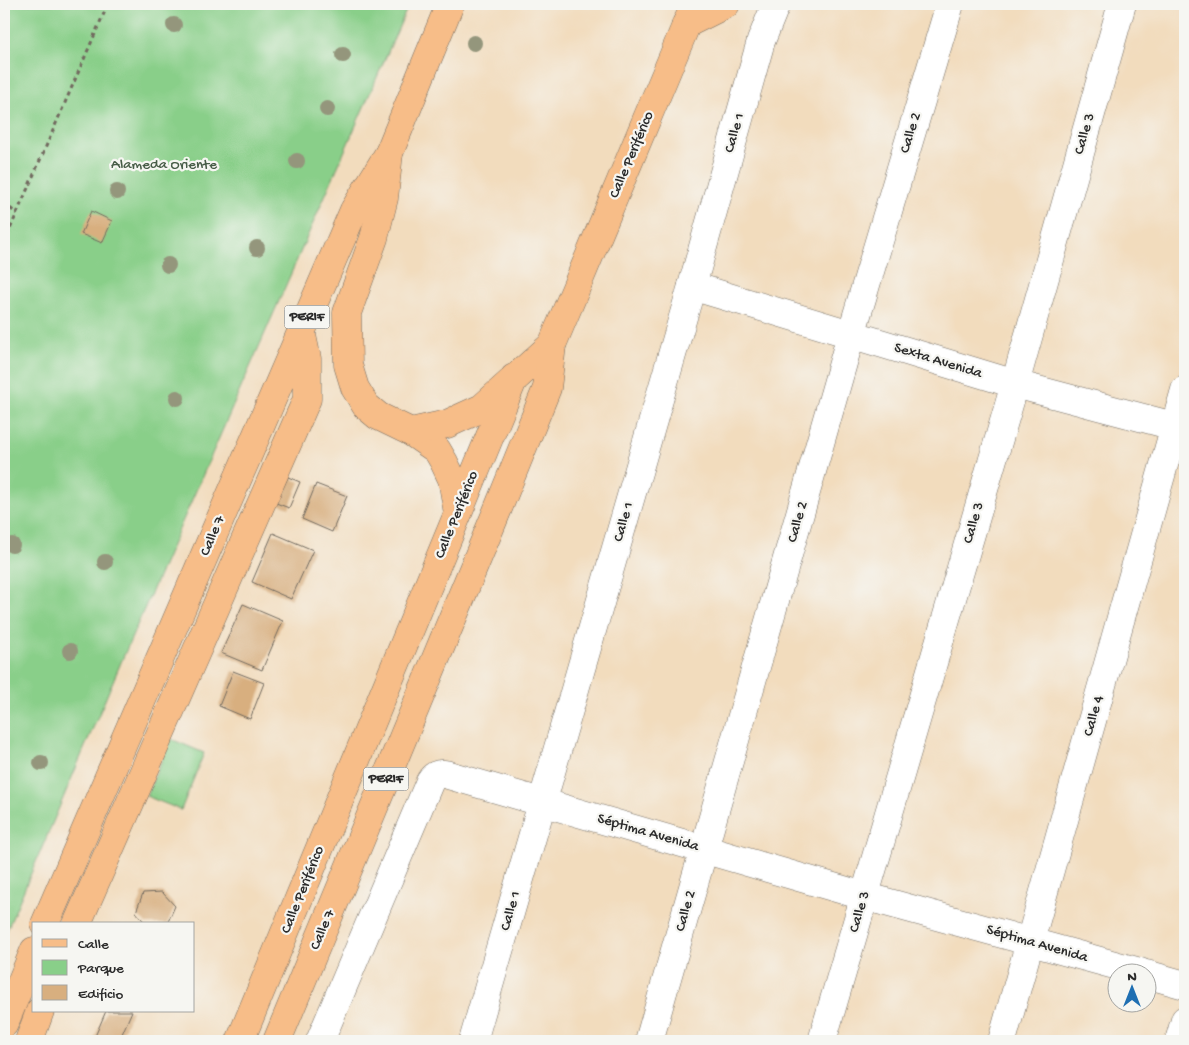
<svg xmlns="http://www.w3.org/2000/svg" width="1189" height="1045" font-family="'Gochi Hand',sans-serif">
<rect width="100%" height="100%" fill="#f6f6f2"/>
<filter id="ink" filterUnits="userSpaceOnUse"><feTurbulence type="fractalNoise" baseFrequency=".02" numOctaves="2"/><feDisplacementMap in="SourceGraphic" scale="10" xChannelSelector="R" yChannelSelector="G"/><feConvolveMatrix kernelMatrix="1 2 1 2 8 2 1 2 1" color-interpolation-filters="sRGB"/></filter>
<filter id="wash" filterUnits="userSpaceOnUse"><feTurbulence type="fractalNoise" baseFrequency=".0096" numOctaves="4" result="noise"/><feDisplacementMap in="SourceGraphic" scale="20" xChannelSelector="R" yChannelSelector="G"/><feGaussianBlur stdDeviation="1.12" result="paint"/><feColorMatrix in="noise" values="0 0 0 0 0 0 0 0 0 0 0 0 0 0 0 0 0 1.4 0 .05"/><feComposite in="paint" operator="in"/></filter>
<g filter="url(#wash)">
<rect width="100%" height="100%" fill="#f2dcbd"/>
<!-- green -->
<g fill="#89cf89" stroke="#5a7d5a">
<path d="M4,4h405l-281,642 -124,291z"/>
<path d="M171,739l33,14 -23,57 -35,-14z"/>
</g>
<g id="blocks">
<!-- building -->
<g fill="#d8af7f">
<path d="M91,211l21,10 -10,22 -21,-9z"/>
<path d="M288,477l12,5 -11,26 -13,-5z"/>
<path d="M316,484l31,12 -15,36 -30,-13z"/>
<path d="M273,533l40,17 -22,49 -39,-17z"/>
<path d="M243,604l40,17 -21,49 -41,-17z"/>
<path d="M233,671l31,12 -14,36 -31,-13z"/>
<path d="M162,892l13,14 -8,18h-21l-10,-12 7,-19z"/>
<path d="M106,1011h26l-13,30h-26z"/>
</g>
</g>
</g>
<g filter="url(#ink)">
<use href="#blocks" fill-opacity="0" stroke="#71695e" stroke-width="1"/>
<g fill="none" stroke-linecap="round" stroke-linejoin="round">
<!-- minor casing -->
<g stroke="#71695e" stroke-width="29">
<g id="minor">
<path d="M692,286l323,98 170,45"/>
<path d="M1146,974l39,11"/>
<path d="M320,1041l110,-260c4,-6 8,-8 15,-7l419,122 276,76"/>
<path d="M473,1041l219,-755 69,-245 15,-37"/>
<path d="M649,1041l202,-706 99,-331"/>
<path d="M822,1041l193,-657 107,-380"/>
<path d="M1002,1041l183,-651"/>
<path d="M1179,1041l6,-21"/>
</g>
</g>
<!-- major casing -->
<g stroke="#71695e" stroke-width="29">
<g id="major">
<path d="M450,4l-61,149 -5,45 -10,40 -27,75 1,52 7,23 11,18 12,10 33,16 26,18 7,12 8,17 6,34"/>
<path d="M686,24l40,-20"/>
<path d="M411,432l36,-8 35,-16 70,-63 143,-341"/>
<path d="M45,924l309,-714 35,-57"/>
<path d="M77,924l230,-525v-40l-6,-28"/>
<path d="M4,1024l30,-73"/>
<path d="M29,1041l11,-30"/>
<path d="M240,1041l274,-663"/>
<path d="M277,1041l218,-525 52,-128 5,-43"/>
</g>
</g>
<!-- path -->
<g stroke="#71695e" stroke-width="3" stroke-dasharray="4 4" stroke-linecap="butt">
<path d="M4,203l13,11"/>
<path d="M4,243l104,-239"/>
</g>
<!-- minor -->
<use href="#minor" stroke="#fff" stroke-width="28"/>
<!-- major -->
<use href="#major" stroke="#f7bd88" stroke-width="28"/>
</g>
<!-- trees -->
<g fill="#94967c">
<circle cx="174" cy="25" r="8"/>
<circle cx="474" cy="43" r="8"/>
<circle cx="343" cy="55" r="8"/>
<circle cx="327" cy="109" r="8"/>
<circle cx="297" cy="161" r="8"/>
<circle cx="117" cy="192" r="8"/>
<circle cx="257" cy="248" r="8"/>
<circle cx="168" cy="265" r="8"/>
<circle cx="177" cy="398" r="8"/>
<circle cx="12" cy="545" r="8"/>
<circle cx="105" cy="562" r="8"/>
<circle cx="70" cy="651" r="8"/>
<circle cx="41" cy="763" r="8"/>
</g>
</g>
<g text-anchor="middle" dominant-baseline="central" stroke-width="4.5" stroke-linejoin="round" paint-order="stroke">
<!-- shield labels -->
<g fill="#f6f6f2" stroke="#686867" stroke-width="1">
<rect x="284.5" y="305.5" width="45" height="23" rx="4"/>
<rect x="363.5" y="767.5" width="45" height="23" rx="4"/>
</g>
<g font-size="14" font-weight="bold" fill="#2b2b2b">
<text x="307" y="317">PERIF</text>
<text x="386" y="779">PERIF</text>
</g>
<!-- street labels -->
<g font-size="15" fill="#2b2b2b" stroke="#f6f6f2">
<text transform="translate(735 133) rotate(-74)">Calle 1</text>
<text transform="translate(911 133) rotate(-73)">Calle 2</text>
<text transform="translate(1085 134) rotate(-74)">Calle 3</text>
<text transform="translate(632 155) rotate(-67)">Calle Periférico</text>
<text transform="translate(938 361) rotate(17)">Sexta Avenida</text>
<text transform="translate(457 515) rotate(-68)">Calle Periférico</text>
<text transform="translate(624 522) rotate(-74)">Calle 1</text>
<text transform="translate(798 522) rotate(-74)">Calle 2</text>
<text transform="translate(974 523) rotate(-74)">Calle 3</text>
<text transform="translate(213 536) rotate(-67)">Calle 7</text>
<text transform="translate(1094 716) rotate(-74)">Calle 4</text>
<text transform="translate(648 833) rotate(16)">Séptima Avenida</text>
<text transform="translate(303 890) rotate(-68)">Calle Periférico</text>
<text transform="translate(511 911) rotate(-74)">Calle 1</text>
<text transform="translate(686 911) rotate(-74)">Calle 2</text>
<text transform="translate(860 912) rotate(-74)">Calle 3</text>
<text transform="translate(323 930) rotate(-67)">Calle 7</text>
<text transform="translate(1037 944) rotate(16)">Séptima Avenida</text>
</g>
<!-- park labels -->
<g font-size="15" fill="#475c47" stroke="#f6f6f2">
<text x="164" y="165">Alameda Oriente</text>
</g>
</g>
<!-- margin -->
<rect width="1189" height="1045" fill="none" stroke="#f6f6f2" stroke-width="20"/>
<!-- legend -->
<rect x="32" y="922" width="162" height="90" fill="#f6f6f2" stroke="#a5a5a2"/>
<rect x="42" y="939" width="25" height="8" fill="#f7bd88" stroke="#a5a5a2"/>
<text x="78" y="948" font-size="15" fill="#2b2b2b">Calle</text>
<rect x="42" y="960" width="25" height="15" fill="#89cf89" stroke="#a5a5a2"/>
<text x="78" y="972" font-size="15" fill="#2b2b2b">Parque</text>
<rect x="42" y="985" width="25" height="15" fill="#d8af7f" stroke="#a5a5a2"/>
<text x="78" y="998" font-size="15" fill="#2b2b2b">Edificio</text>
<!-- north arrow -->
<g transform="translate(1132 988)"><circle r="24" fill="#f6f6f2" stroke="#a5a5a2"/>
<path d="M0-4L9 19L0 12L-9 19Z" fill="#1f6fb2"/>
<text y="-8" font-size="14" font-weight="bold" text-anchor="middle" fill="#2b2b2b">N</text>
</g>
</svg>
